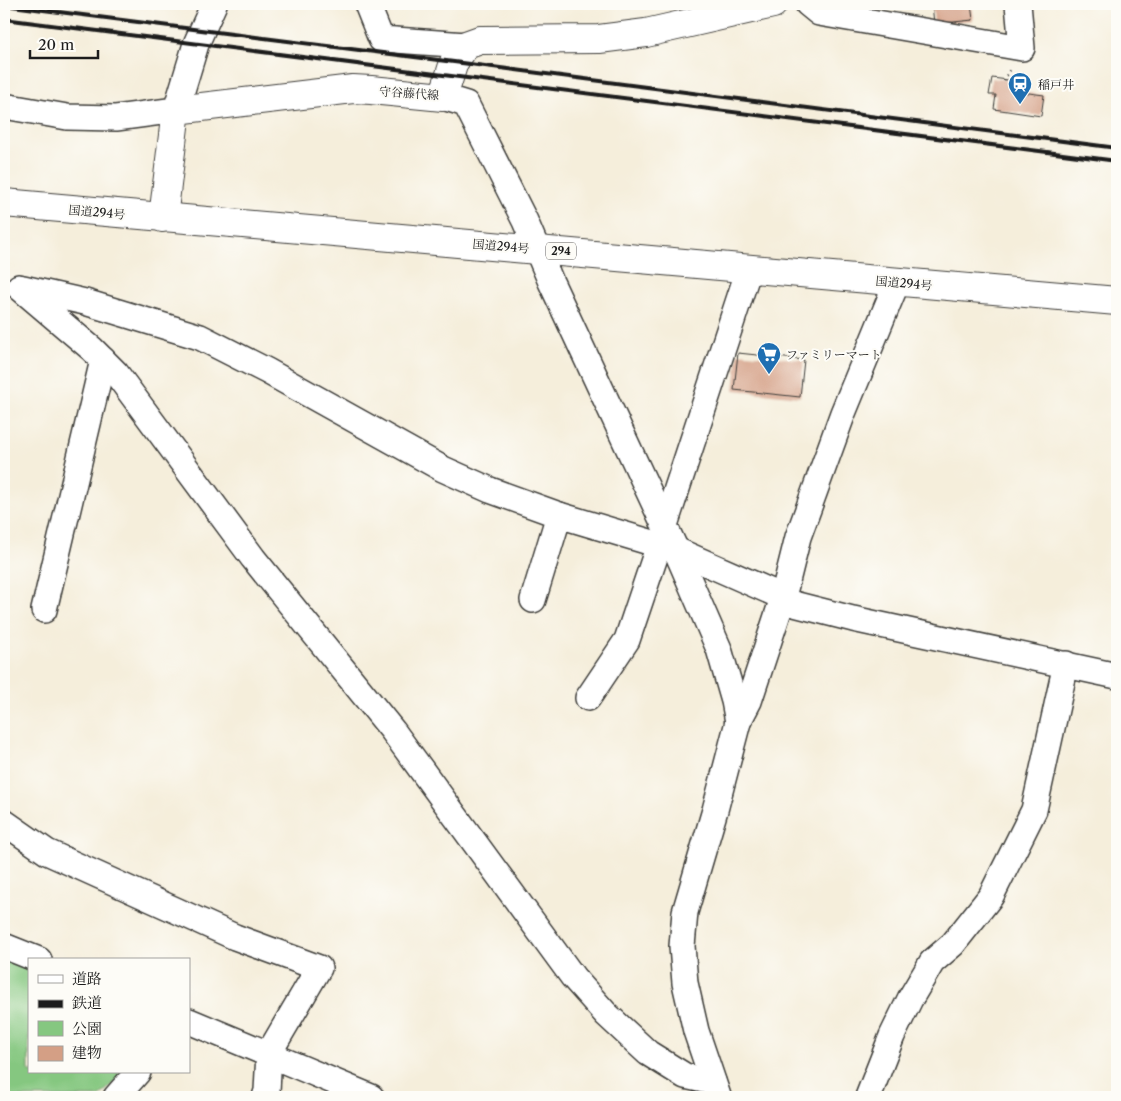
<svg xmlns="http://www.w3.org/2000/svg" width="1121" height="1101" font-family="'Libre Caslon Text','Noto Serif JP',serif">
<rect width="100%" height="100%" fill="#fdfcf7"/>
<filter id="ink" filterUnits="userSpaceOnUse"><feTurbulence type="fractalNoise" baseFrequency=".02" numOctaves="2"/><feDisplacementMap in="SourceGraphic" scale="10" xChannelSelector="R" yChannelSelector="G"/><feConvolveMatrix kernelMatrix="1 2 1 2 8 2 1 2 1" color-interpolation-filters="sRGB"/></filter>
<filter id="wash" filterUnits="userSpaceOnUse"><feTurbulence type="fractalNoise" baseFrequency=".0096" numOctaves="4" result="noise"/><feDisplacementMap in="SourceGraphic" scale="20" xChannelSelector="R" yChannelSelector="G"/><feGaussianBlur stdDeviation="1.12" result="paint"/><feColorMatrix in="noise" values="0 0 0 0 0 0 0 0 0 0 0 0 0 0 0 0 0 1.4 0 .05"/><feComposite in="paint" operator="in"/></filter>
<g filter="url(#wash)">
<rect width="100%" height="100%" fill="#f5eedb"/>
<!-- green -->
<path fill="#85c780" stroke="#50724e" d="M4,946l25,14v112h96l-26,25h-95z"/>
<g id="blocks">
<!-- building -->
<g fill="#d49f85">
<path d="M932,4h39l2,16 -39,4z"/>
<path d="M992,78l24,3 -2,10 30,4 -3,21 -47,-7 2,-14h-7z"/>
<path d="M738,353l66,7 -4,37 -66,-7z"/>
</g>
</g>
</g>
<g filter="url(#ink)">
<use href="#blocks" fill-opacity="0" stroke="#3d3c39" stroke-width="1"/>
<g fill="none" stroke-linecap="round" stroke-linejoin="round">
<!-- minor casing -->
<g stroke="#3d3c39" stroke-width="28">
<g id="minor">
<path d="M367,4l14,35 85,6"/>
<path d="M808,4l11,9 203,35 -4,-44"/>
<path d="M443,97l23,7 59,117 26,61 125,268 43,99 15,52 4,21"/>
<path d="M4,106l63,11 49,1 60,-8 20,-66 18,-40"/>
<path d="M19,287l73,62 24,24 137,185 140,173 180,246 33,37 42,39 37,23 28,6"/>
<path d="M23,288l62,14 115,35 67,34 176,98 47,21 69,25 117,35 107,47"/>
<path d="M665,525l84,-256"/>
<path d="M533,600l26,-85"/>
<path d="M782,601l71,18 264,57"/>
<path d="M44,610l59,-250"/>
<path d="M588,698l39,-58 32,-95"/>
<path d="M4,822l43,30 188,85 84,31 -50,85 -2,38 -2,6"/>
<path d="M4,946l35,14"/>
<path d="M189,1021l182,76"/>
<path d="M718,1096l-22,-65 -11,-48 -3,-37 3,-34 30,-102 23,-88 11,-21 33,-100 16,-64 45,-124 54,-131"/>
<path d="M116,1097l22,-25"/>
<path d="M868,1097l24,-61 18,-37 22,-37 21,-18 38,-48 43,-86 32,-146"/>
</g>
</g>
<!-- major casing -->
<g stroke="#3d3c39" stroke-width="30">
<path id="major" d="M163,218l13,-108 177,-21 18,1 72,7 11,-35 12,-17 14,-5 119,-1 47,-6 127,-29"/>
</g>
<!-- highway casing -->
<g stroke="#3d3c39" stroke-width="30">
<path id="highway" d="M4,203l1113,98"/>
</g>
<!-- path -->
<path stroke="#3d3c39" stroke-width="3" stroke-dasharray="1 4" stroke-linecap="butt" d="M1004,80l7,-12"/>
<!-- minor -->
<use href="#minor" stroke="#fff" stroke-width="25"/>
<!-- major -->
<use href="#major" stroke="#fff" stroke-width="28"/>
<!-- highway -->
<use href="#highway" stroke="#fff" stroke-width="28"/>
<!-- rail -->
<g stroke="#1c1c1c" stroke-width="4">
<path d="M4,5l450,57 663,86"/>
<path d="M4,19l1113,142"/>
</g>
</g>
</g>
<!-- icons -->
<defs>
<g id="station-pin" transform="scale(1.25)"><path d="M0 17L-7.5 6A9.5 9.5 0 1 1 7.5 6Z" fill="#1f6fb2" stroke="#fdfcf7"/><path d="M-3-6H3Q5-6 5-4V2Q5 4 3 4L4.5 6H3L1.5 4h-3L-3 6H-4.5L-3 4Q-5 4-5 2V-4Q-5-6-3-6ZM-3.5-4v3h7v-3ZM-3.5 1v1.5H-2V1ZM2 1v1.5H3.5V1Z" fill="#fff"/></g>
<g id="supermarket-pin" transform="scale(1.25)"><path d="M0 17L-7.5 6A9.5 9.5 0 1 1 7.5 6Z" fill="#1f6fb2" stroke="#fdfcf7"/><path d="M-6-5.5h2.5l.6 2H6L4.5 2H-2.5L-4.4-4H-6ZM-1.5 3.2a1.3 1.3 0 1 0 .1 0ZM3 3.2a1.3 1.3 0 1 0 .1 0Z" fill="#fff"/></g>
</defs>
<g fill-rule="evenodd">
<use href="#station-pin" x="1020" y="84"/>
<use href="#supermarket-pin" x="769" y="354"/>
</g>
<g text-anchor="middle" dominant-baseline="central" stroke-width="4" stroke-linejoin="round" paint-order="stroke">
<!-- shield labels -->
<rect fill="#fdfcf7" stroke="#605f5e" stroke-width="1" x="546" y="242.5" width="30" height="17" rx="4"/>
<g font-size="11" font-weight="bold" fill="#1c1c1c">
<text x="561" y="251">294</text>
</g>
<!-- poi labels -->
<g font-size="12" fill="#1c1c1c" stroke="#fdfcf7" text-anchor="start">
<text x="1038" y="84">稲戸井</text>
<text x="786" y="354">ファミリーマート</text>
</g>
<!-- street labels -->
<g font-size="12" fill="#1c1c1c" stroke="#fdfcf7">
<text transform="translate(409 93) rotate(4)">守谷藤代線</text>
<text transform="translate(97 212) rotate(5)">国道294号</text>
<text transform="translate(501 246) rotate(5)">国道294号</text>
<text transform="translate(904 283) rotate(5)">国道294号</text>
</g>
</g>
<!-- margin -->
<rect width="1121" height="1101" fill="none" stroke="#fdfcf7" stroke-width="20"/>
<!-- legend -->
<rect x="28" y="958" width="162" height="115" fill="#fdfcf7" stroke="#a3a29f"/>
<rect x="38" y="975" width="25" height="8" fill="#ffffff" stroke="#a3a29f"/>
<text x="72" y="984" font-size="15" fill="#1c1c1c">道路</text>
<rect x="38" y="1000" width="25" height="8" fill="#1c1c1c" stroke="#a3a29f"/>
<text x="72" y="1008" font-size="15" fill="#1c1c1c">鉄道</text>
<rect x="38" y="1021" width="25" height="15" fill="#85c780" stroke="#a3a29f"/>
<text x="72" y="1034" font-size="15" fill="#1c1c1c">公園</text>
<rect x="38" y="1046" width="25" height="15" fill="#d49f85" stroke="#a3a29f"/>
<text x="72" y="1058" font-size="15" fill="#1c1c1c">建物</text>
<!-- scale -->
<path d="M30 50v8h68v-8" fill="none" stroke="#1c1c1c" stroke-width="2.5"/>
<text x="38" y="50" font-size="15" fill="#1c1c1c" stroke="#fdfcf7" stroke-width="4" paint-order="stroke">20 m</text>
</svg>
